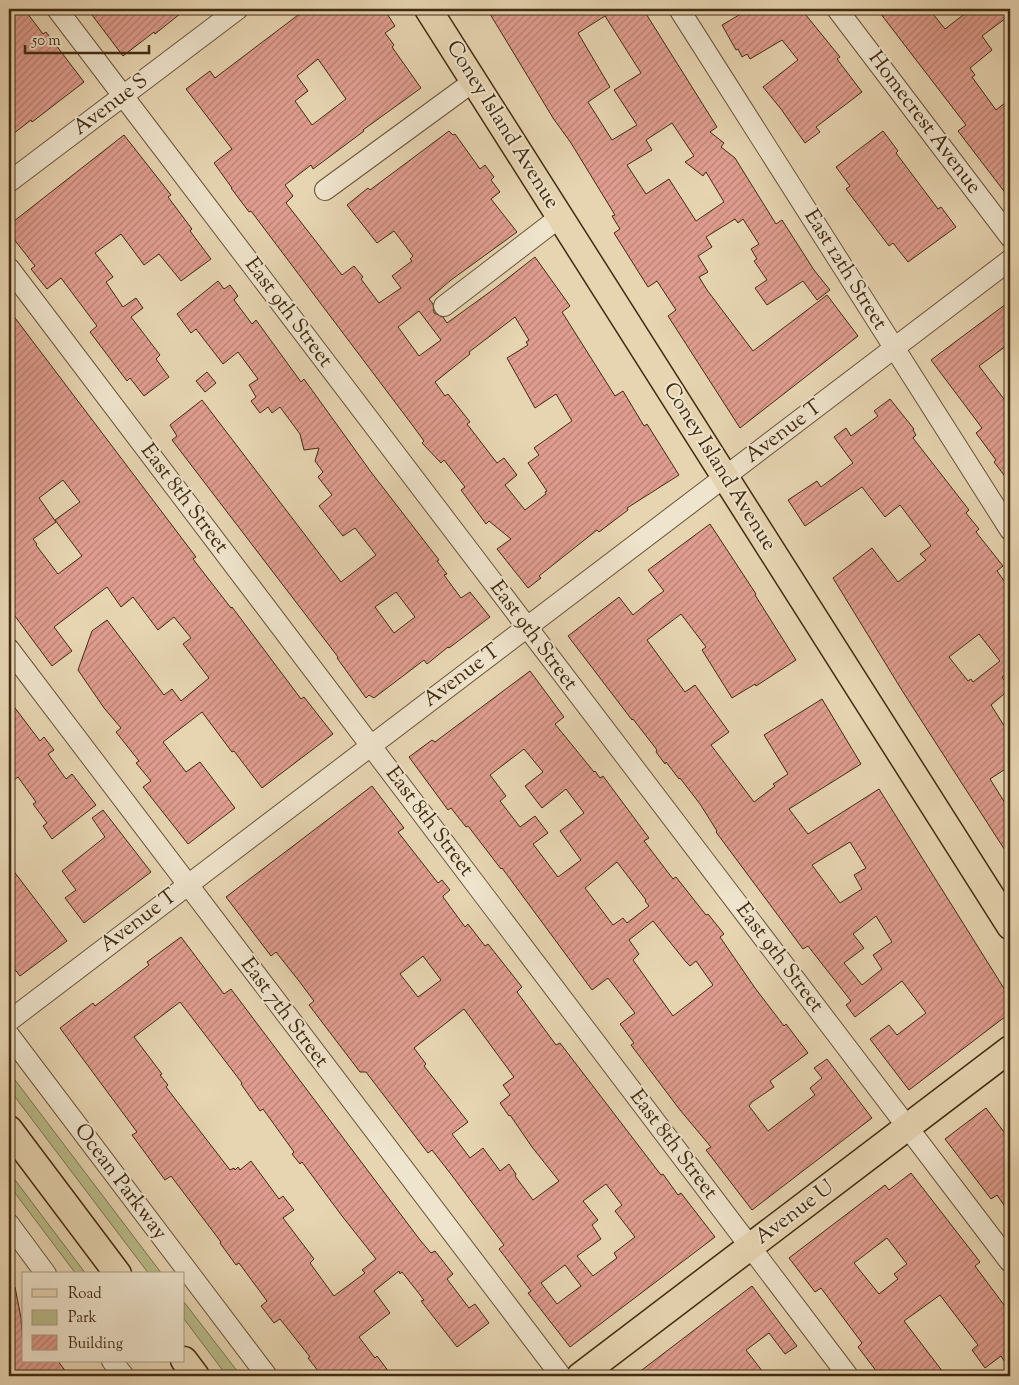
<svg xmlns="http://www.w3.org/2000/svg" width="1019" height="1385" font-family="'Sorts Mill Goudy',serif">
<defs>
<pattern id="building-hatch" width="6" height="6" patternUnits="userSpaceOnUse" patternTransform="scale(1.25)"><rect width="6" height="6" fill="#e09d8f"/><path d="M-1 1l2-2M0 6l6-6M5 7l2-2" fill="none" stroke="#b78073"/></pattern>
</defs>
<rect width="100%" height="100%" fill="#e7d5b2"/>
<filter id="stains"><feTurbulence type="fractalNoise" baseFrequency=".004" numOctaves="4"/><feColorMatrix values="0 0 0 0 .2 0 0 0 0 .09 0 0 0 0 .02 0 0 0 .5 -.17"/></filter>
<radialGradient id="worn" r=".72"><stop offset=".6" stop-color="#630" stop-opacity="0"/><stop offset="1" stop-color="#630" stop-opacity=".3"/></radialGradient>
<!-- green -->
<g fill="#b8bc8a" stroke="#7c744e">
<path d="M9,1072l153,202h-13l-140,-185z"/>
<path d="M9,1172l77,102h-10l-67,-89z"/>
<path d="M184,1302l57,74h-14l-43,-57z"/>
</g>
<!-- building -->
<g fill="url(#building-hatch)" stroke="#412b11" fill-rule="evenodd">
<path d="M19,9h5l19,25 3,-2 38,50 -52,40 -1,-2 -22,17v-121z"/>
<path d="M100,9h86l-31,25 -1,-2 -31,24 -31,-41z"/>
<path d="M306,9h78l11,17 -10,7 9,12 -2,2 29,41 -58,42 1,1 -51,38 -2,-4 -26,20 8,11 -7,7 56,72 12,-9 9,11 -2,2 18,24 22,-15 -9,-12 20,-15 -2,-2 3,-3 -19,-25 -17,12 -30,-38 21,-17 2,2 79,-59 4,4 2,-1 25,35 5,-4 9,12 -3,3 9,12 -9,7 26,33 -66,48 -22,19 4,5 1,9 9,4 4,6 47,-34 41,-32 35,49 -8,6 53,84 8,-5 21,35 3,-2 32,51 -52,33 1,2 -29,22 -2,-2 -58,46 2,2 -13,10 -31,-39 14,-10 -22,-18 -3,3 -25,-34 4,-3 -21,-27 -3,3 -19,-20 2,-2 -11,-15 -162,-215 -2,1 -18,-24h1l-18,-25 18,-14 -46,-60 24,-18 5,7zM318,59l28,40 -34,26 -17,-24 13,-10 -11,-15zM419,311l22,29 -22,16 -21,-29zM515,317l14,23 -3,2 2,3 -21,13 28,50 21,-14 16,27 -38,27 5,7 -11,8 19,28 -2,1 1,2 -21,16 -20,-25 12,-10 -13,-17 -7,5 -30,-39 3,-2 -22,-28 -3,2 -10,-14 35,-28 -1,-2z"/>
<path d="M487,9h156l74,118 -7,5 14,11 -3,4 14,11 41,66 6,-4 32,50 16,20 -13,10 -14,-19 -36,24 -12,-17 12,-8 -13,-19 3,-2 -6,-10 8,-5 -16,-25 -5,4 -3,-4 -29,18 6,10 -14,9 10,16 -9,5 8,13 46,61 74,-56 31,41 -118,92 -72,-112 8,-6 -19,-29 -9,6 -34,-54 6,-4 -8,-13 3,-1 -44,-72 -18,-25zM605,16l36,57 -27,17 23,35 -25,15 -24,-38 22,-15 -32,-54zM672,123l22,33 -9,6 18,14 3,-4 18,30 -28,19 -27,-42 -23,15 -19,-29 25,-15 -6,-10z"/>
<path d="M735,9h66l39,48 -3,2 25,33 -46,35 4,5 -15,11 -24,-34 -18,-22 35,-27 -16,-20 -32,19 -3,-5 -5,3 -4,-8 -2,1 -14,-25 17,-10z"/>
<path d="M877,9h52l16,20 26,-20h39v6l-28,21 10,14 -22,18 5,7 -3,2 24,33 14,-11v100l-52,-68 8,-6z"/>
<path d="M883,131l15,20 -2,2 42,56 3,-2 15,20 -48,35 -15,-19 -4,3 -43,-57 4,-3 -14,-19z"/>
<path d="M124,135l47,60 -3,2 24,32 -2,2 21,28 -30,22 -22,-27 -15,11 -23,-31 -26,19 18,24 -7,5 17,25 13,-9 7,10 -12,9 29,38 -4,4 13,18 -25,19 -14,-18 -3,3 -37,-49 7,-6 -36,-48 -14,11 -16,-20 4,-3 -26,-33v-8z"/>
<path d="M218,281l6,8 6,-4 8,11 -4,4 18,24 4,-4 45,62 3,-3 67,93 68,88 -2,1 10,13 -3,1 17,23 9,-6 20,25 -41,31 -1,-1 -21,17 -3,-4 -50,38 -5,-3 -3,3 -29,-40 1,-1 -166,-217 5,-4 -7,-11 32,-25 139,182 35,-27 -21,-27 -12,8 -24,-30 13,-11 -14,-18 5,-5 -8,-11 4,-13 -15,2 -4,-16 -20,-27 -8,6 -4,-6 -8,6 -9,-12 5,-4 -7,-12 9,-6 -20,-27 -15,12 -27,-35 -5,4 -14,-19zM396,592l19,25 -21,16 -19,-26z"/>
<path d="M1010,301v42l-31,23 31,41v76l-16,-21 2,-2 -20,-27 6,-5 -51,-68z"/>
<path d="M9,310l187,247 -3,2 38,49 1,-1 69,92 3,-2 29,37 -71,54 -28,-37 -2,1 -30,-40 -39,30 23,30 14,-10 35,46 -47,36 -45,-57 8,-6 -15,-18 3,-2 -23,-29 5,-4 -17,-20 -26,-38 14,-39 15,-11 57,75 8,-6 9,12 28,-23 -26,-34 8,-6 -17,-21 -16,13 -25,-33 -12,10 -14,-20 -53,40 18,24 -20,15 -43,-58zM63,480l17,22 -25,18 27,36 -24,18 -22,-29 1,-1 -4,-5 23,-17 -17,-24z"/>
<path d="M207,372l9,11 -11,9 -9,-11z"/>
<path d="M890,399l24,30 -1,1 3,5 -3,3 56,72 -3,3 13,16 -3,3 27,34 -6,5 13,18v86l-2,-3 -6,5 8,12 -19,16 19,30v31l-20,13 20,32v47l-107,-166 -70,-114 39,-30 26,34 28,-22 -6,-6 11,-8 -31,-41 -15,12 -23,-30 -57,39 -17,-26 29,-19 4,6 32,-24 -19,-26 12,-9 5,8 27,-20 -4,-5zM979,634l21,27 -27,21 -2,-3 -3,2 -19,-24z"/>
<path d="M710,524l46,70 -1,1 41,65 -40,26 -1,-2 -23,14 -30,-48 4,-3 -25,-33 -34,26 38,52 10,-7 34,47 -18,13 43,57 21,-16 -2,-2 15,-10 -24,-39 58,-36 39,65 -72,45 19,25 71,-45 131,209v15l-101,77 -39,-51 19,-14 8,10 29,-22 -24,-32 -47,36 -9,-12 5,-4 -43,-55 -5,3 -87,-117 1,-1 -17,-27 -20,-26 -1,1 -13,-17 -1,2 -9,-12 1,-2 -24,-31 -1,1 -64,-84 51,-39 14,18 17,-14 14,-10 -16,-21zM850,842l16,26 -12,7 8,14 -22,14 -28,-38zM876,916l16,26 -19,13 9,14 -20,16 -18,-22 20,-15 -11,-14z"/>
<path d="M530,671l34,46 -9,7 39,48 1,-1 5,7 3,-2 46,62 -5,3 29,38 3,-2 30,38 2,-1 16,20 -4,3 35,51 29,38 2,-2 22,29 -38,28 4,6 -22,15 -3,4 19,25 47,-36 -5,-7 12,-10 -8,-10 13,-9 45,59 -120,92 -46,-60 5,-3 -31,-37 -49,-65 3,-2 -14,-19 15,-11 -14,-18 -13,-17 -16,12 -90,-122 -1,1 -33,-43 -2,1 -15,-19 -3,2 -39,-53 23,-17 3,2zM524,749l19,23 -18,14 17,22 24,-19 18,24 -24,18 21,29 -23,17 -25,-33 15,-11 -13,-17 -15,11 -20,-26 6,-5 -16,-21zM617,862l29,38 -1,1 4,5 -22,17 -4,-5 -10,7 -28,-37zM653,921l33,41 4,4 6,-5 17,24 -40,31 -40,-56 6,-6 -10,-14z"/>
<path d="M9,700l31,41 4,-4 10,13 -6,4 18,25 6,-5 24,31 -44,34 -9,-13 4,-3 -14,-19 3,-2 -18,-25 -4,3 -5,-8z"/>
<path d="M372,786l32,42 -6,4 40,51 4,-3 8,10 -7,6v1l22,30 3,-3 17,22 3,-2 34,43 -5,5 39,53 4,-2 101,132 2,-1 15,21 3,-2 34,44 -145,110 -42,-54 3,-2 -32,-42 5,-4 -54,-72 -18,-23 -4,3 -62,-81h-6l-51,-67 5,-4 -15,-20 -23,-29 -5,4 -45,-59zM423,956l18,24 -23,17 -18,-23zM464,1009l50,68 -11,8 7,10 -10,8 9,13 1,-1 22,32 27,34 -26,19 -18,-24 1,-2 -7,-10 -9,7 -17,-23 -13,10 -18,-24 16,-12 -44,-56 2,-2 -12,-16zM606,1184l16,21 -7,6 20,26 -21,16 3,5 -24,18 -16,-20 24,-17 -9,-14 6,-5 -15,-19zM565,1265l16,21 -24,18 -16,-21z"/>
<path d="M103,810l48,62 -67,51 -19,-25 11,-8 -14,-19 43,-34 -13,-19z"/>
<path d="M9,865l58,76 -47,35 -11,-14z"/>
<path d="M181,937l43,57 7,-5 189,251 11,13 4,-2 18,23 -6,5 22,29 6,-4 14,19 -32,24 -36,-46 3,-1 -22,-28 -2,2 -1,-3 -25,20 16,22 -31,24 16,21 2,-2 15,20h-70l-14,-18 2,-1 -30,-38 -6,4 -13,-17 6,-5 -28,-38 -3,2 -16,-22 1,-1 -50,-66 -6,4 -33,-45 5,-3 -77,-104 33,-25 2,3 54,-41 -2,-3zM180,1002l62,81 -1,1 19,27 3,-2 31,43 -2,2 8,10 2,-2 40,54 34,43 -14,11 3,3 -31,23 -24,-33 4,-4 -31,-41 11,-8 -11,-14 -4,3 -28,-38 -11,9 -2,-3 -3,3 -1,-2 -4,2 -64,-83 2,-2 -8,-10 2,-1 -28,-37z"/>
<path d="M986,1108l24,32v74l-13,-19 -6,4 -46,-60z"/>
<path d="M911,1173l69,89 -5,4 35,47v57l-9,-14 -16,12 -13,-18 6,-5 -38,-50 -36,26 42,55h-66l-22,-29 4,-4 -41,-55 -6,4 -26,-34 96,-73 4,5zM887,1238l20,26 -13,10 4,5 -19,15 -25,-31z"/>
<path d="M752,1286l45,60 -12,8 -16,-21 -23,17 20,26h-132z"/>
<path d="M15,1287l6,31 3,43h34l11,15h-60v-88z"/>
</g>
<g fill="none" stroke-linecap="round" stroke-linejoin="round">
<!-- minor casing -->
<g stroke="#6a5639" stroke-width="22">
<g id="minor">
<path d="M57,9l953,1253"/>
<path d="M679,9l331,521"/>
<path d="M837,9l173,228"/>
<path d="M9,182l229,-173"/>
<path d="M325,190l149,-109"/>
<path d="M9,268l839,1108"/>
<path d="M444,306l116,-89"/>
<path d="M9,649l552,727"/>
<path d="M9,1021l1001,-761"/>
<path d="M9,1035l258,341"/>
<path d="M9,1224l37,50"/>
<path d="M112,1361l12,15"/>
</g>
</g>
<!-- major casing -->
<g stroke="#412b11" stroke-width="29">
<g id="major">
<path d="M428,9l582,917"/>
<path d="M9,1129l109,145"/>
<path d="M184,1360l12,16"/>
<path d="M580,1376l430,-327"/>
</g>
</g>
<!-- minor -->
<use href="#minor" stroke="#efe4cd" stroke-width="20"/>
<!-- major -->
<use href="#major" stroke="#e7d5b2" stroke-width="26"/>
</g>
<g text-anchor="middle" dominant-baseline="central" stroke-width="4" stroke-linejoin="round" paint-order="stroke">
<!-- street labels -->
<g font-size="21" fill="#412b11" stroke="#efe4cd">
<text transform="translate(111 105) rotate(-37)">Avenue S</text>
<text transform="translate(924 123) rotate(53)">Homecrest Avenue</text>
<text transform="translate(502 125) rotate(58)">Coney Island Avenue</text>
<text transform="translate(845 270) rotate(58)">East 12th Street</text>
<text transform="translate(288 313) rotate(53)">East 9th Street</text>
<text transform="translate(784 432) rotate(-37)">Avenue T</text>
<text transform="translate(719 467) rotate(58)">Coney Island Avenue</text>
<text transform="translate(184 499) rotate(53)">East 8th Street</text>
<text transform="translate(533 636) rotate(53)">East 9th Street</text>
<text transform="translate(462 676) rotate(-37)">Avenue T</text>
<text transform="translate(429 822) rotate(53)">East 8th Street</text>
<text transform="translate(139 921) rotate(-37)">Avenue T</text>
<text transform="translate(779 958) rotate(53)">East 9th Street</text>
<text transform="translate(284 1013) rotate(53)">East 7th Street</text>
<text transform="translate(673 1145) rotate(53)">East 8th Street</text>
<text transform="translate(120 1182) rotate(53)">Ocean Parkway</text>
<text transform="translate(795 1213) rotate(-37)">Avenue U</text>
</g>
</g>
<!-- margin -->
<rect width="1019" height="1385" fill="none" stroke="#e7d5b2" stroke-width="30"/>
<rect x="10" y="10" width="999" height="1365" fill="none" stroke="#412b11" stroke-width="2.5"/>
<rect x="15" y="15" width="989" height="1355" fill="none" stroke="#412b11"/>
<!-- legend -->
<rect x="22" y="1272" width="162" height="90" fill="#efe4cd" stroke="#a99a82"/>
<rect x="32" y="1289" width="25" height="8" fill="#e7d5b2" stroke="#a99a82"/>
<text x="68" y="1298" font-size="15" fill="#412b11">Road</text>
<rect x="32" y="1310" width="25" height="15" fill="#b8bc8a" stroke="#a99a82"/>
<text x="68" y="1322" font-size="15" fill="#412b11">Park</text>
<rect x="32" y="1335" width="25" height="15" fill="url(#building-hatch)" stroke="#a99a82"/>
<text x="68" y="1348" font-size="15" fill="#412b11">Building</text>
<!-- scale -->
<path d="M25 45v8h124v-8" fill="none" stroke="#412b11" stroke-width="2.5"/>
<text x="32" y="45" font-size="15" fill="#412b11" stroke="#efe4cd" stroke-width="4" paint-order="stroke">50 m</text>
<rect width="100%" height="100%" filter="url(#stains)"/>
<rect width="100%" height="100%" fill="url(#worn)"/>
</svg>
